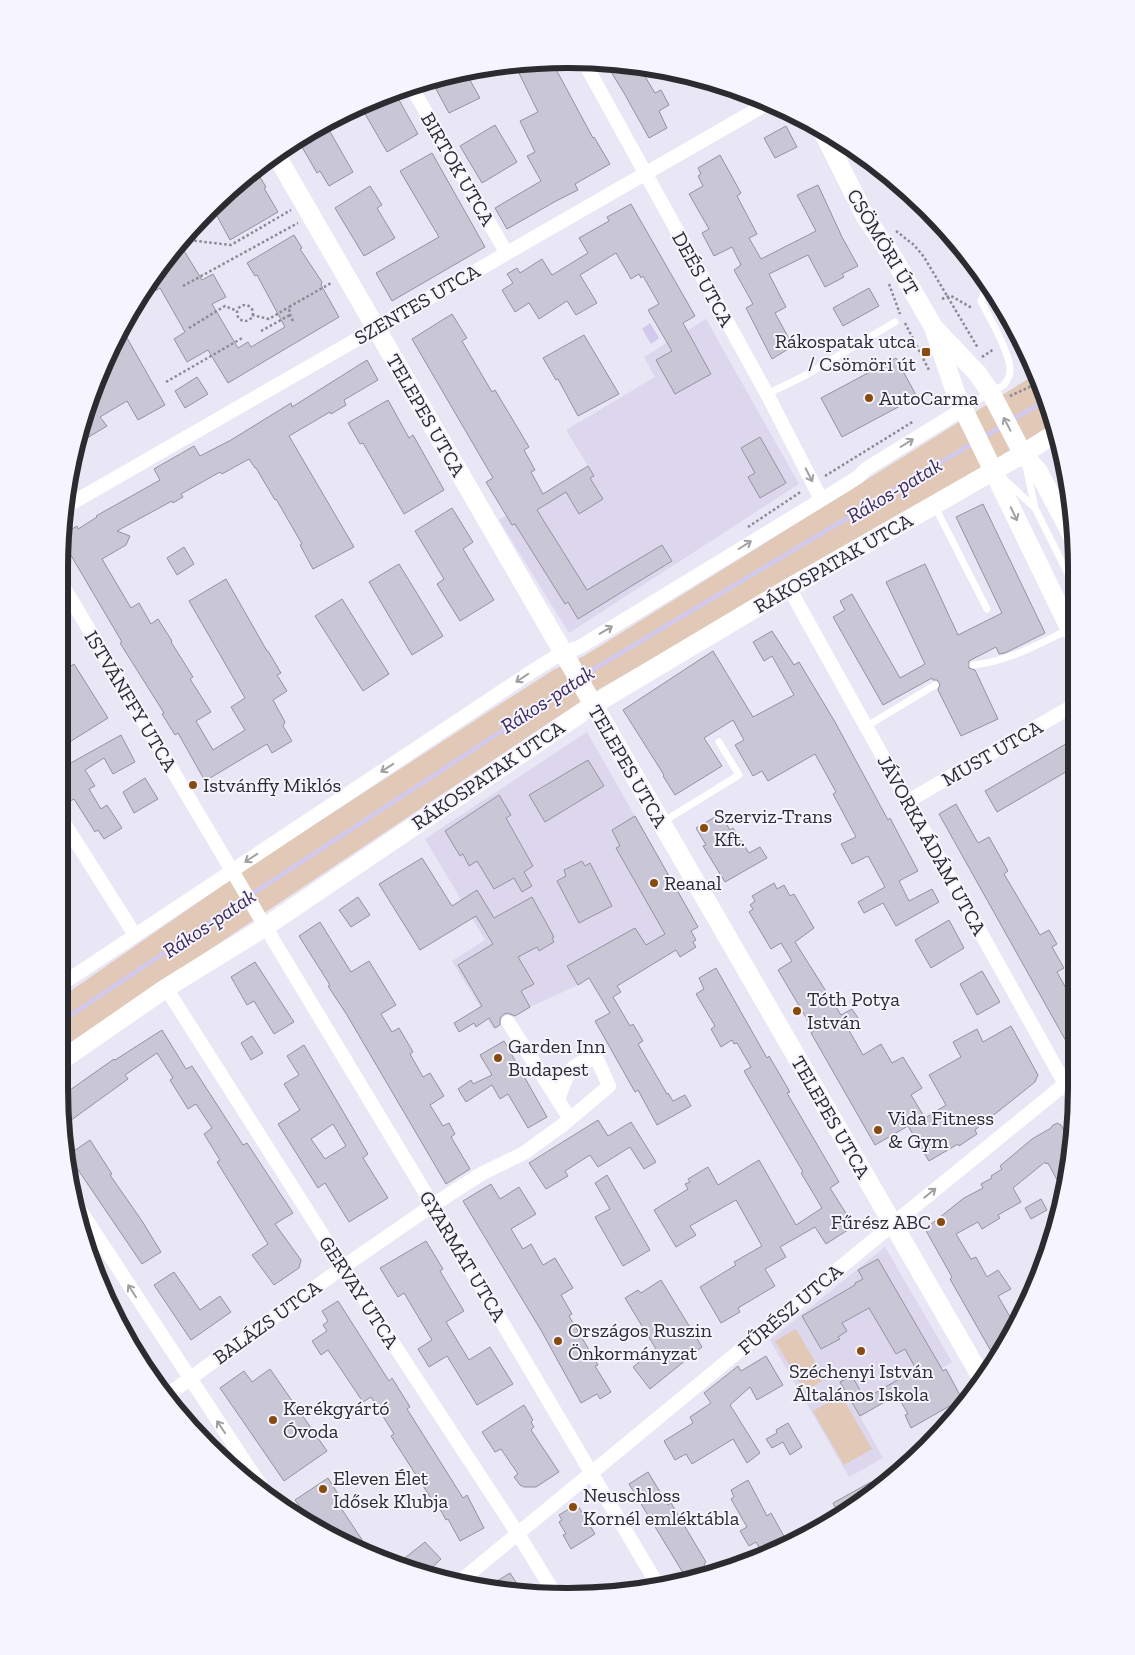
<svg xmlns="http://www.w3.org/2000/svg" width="1135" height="1655" font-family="'Zilla Slab',serif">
<rect width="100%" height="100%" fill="#e9e6f6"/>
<!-- built -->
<g fill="#dcd7ed">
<path d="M706,319l93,165 -230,149 -70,-113 89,-54 -22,-36 89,-53 -11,-20z"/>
<path d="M587,732l106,186 -115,67 -48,22 -37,21 -41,-67 33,-21 -60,-101z"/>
<path d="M885,1247l67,115 -92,54 23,42 -34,19 -79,-137z"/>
</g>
<!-- green -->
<g fill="#e1c8b7">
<path d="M973,263l17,22 47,88 16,51 -81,49 -185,109 -186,106 -539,360v-51l184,-128 307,-199 31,-14 452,-282z"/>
<path d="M796,1329l29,50 -20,12 -30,-50z"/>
<path d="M841,1395l31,54 -28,16 -31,-54z"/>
</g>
<!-- water -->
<path fill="#d2c9ee" d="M650,323l9,15 -8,6 -9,-15z"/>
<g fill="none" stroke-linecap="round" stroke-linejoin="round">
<!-- stream -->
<g stroke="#d2c9ee" stroke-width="4.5">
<path d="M1012,420l34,-20"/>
<path d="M982,438l21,-12"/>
<path d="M582,676l393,-234"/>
<path d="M62,1021l187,-125 279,-182 46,-32"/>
</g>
</g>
<!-- building -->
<g fill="#c9c6d5" stroke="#9592a0" fill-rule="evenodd">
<path d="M551,60l42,78 1,-1 16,27 -35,20 3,6 -22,11 -49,28 -12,-21 46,-27 -14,-25 8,-4 -15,-31 18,-9 -21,-43 12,-6z"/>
<path d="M614,63l43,5 -13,7 11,18 6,-3 8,15 -10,6 8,17 -18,10 -25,-45 -16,-26z"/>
<path d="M466,73l14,25 -31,15 -13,-24z"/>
<path d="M394,91l24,43 -31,18 -27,-47 13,-7z"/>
<path d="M325,123l28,49 -24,14 -9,-15 -3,2 -15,-26 -2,2 -5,-10z"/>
<path d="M495,125l22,37 -35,21 -22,-37z"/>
<path d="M786,126l11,21 -22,11 -11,-20z"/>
<path d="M432,153l53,94 -93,54 -16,-28 63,-36 -39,-66z"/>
<path d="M720,155l21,38 -4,3 20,38 -8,4 12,21 55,-28 -19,-36 21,-10 24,52 16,29 -16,8 2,3 -19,10 -17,-32 -39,19 17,33 -11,6 18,33 -21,13 -26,-51 7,-4 -19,-34 7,-5 -9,-18 -18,9 -12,-23 7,-4 -20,-35 14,-8 -5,-10 3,-2 -3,-6z"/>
<path d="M255,169l11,18 -2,1 14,24 -48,28 -13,-24 -27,15 -1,-2 19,-21 10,-9 20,-11 -2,-3z"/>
<path d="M370,186l12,19 -5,3 18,30 -31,18 -29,-48z"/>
<path d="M631,204l64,112 -12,7 28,51 -36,20 -19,-34 16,-9 -24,-41 11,-6 -16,-28 -2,2 -2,-4 -8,5 -15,-26 -36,22 17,28 -21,12 -9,-14 -28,18 -10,-16 -14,9 -13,-22 11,-7 -6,-9 10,-6 3,5 22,-14 10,16 36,-22 -9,-15 30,-17 -2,-4z"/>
<path d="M294,235l8,13 -2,1 22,33 -1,3 18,32 -111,66 -20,-33 -21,12 -13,-23 11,-7 -25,-44 -24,14 28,-44 14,-17 24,39 11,-6 13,23 -14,7 26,44 10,-6 3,5 34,-20 -28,-52 -2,1 -8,-13z"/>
<path d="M869,288l10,18 -36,20 -10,-18z"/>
<path d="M452,314l15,24 -5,3 30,51 3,-2 34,57 -5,3 11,20 -4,2 12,22 45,-28 6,10 -4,2 13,21 -24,15 -13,-22 -29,18 50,80 75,-45 10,16 -94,58 -10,-17 -3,2 -50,-80 -3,1 -26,-43 7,-4 -81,-139z"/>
<path d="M584,335l35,59 -41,22 -20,-37 -2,1 -13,-22z"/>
<path d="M127,338l38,67 -27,15 -11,-19 -27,16 7,9 -30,18 21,-64 13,-7 -6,-11 4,-14z"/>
<path d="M896,358l21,39 -75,40 -21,-39z"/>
<path d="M367,360l11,20 -34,20 2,5 -15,9 -1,-2 -41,24 65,111 -41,22 -13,-24 2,-1 -26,-45 -1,1 -19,-32h-1l-6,-9 -27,15 -2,-2 -39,22 2,3 -10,6 -1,-2 -55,30 13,5 -4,9 -24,14 29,49 8,-5 12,21 7,-5 14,22 -1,1 22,35 -3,2 21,33 -15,9 17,29 32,-20 -14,-23 14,-9 -56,-97 37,-22 41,72h1l13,22 -4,2 10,16 -14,9 12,22 -2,4 9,15 -20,12 -5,-9 -62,37 -27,-48 -3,2 -13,-21 2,-1 -44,-70 2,-1 -53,-90 -3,2 -5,-10 1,-9 15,-9 1,3 19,-12 -1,-1 64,-36 -6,-11 40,-23 6,10 31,-16 60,-37 1,4z"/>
<path d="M197,377l11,17 -23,14 -10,-17z"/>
<path d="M388,400l21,38 4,-3 31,55 -40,24 -41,-71 -3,1 -12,-21z"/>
<path d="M760,437l26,46 -26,15 -12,-21 7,-4 -14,-25z"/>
<path d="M983,504l62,129 -40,20 -6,1 -3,-7 -27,14v7l6,2 23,49 -37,17 -23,-46 2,-6 -3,-4h-4l-1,-2 -49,27 -50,-88 12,-7 -5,-9 12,-7 48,84 25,-14 -39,-82 39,-18 33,71 44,-22 -46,-96z"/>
<path d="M452,508l21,34 -10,7 31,51 -34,21 -23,-37 7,-5 -29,-48z"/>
<path d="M184,547l10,17 -17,11 -10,-17z"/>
<path d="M399,564l44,72 -31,19 -43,-73z"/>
<path d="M342,599l47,75 -26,17 -48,-75z"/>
<path d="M772,631l22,34 5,-3 36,60 53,98 2,-2 28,53 -19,10 10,20 23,-12 7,13 -43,24 -13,-23 -19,10 -6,-11 27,-15 -17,-31 -16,8 -11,-20 15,-7 -23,-43 3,-2 -21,-38 -47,27 -6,-10 -9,5 -18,-31 9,-5 -11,-20 -29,18 18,28 -47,29 -12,-19 1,-1 -41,-65 90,-59 40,66 41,-22 -22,-39 -8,5 -11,-19z"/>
<path d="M74,664l34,54 -48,30v-75z"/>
<path d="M121,735l14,27 -22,12 -9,-16 -19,12 10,16 -6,3 12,20 6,-4 15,23 -18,11 -6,-9 -3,2 -21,-33 -4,2 -10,-15v-17z"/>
<path d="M1076,738v28l-79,46 -12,-21z"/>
<path d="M588,760l16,26 -59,36 -16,-27z"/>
<path d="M145,778l13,21 -24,14 -11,-21z"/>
<path d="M499,795l12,20 -5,3 27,48 -9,6 8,14 -10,6 -8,-14 -20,11 -17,-28 -8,5 -6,-12 -3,2 -15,-25z"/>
<path d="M956,804l22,39 11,-6 19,34 -4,3 36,61 9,-5 8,14 -5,3 12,21 -7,4 15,27 4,-3v63l-137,-245z"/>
<path d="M720,814l10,16 3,-2 16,25 11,-6 7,11 -42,24 -22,-36 3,-1 -10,-17z"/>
<path d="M635,816l63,111 -7,4 5,9 -3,2 3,5 -16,10 -4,-7 -59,36 4,6 -8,5 17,29 3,-2 10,17 -5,3 29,50 1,-1 5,8 12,-6 6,11 -34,19 -19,-35 -3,2 -40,-71 15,-8 -21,-35 -11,7 -11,-19 68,-38 11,17 19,-11 -49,-86 4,-2 -8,-16z"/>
<path d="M422,858l30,48 25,-16 17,28 38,-21 22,40 -2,1 2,4 -15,9 -2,-4 -19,10 16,27 -13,7 9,16 -15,9 -7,-3 -4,1 -4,4v7l-5,3 -6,-10 -13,9 -2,-4 -15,9 -5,-9 28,-17 -24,-41 35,-21 -17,-28 -56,34 -41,-66z"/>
<path d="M582,861l3,5 5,-3 22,43 -33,17 -22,-42 9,-5 -2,-6z"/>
<path d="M774,883l3,6 7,-4 6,11 4,-2 20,34 -19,14 46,73 11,-6 6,9 -12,7 17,30 18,-11 11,19 11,-6 19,31 -11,7 14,23 21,-13 -17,-30 32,-18 -8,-15 24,-13 6,13 28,-16 27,49 -3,7 -60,48 2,4 -18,12 -1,-2 -29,17 -21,-35 -33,19 -64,-112 3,-2 -36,-61 14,-9 -11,-18 -10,6 -22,-37 4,-3 -3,-4 5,-4 -3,-5z"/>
<path d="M358,897l12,18 -19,12 -12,-17z"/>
<path d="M949,920l15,28 -33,20 -16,-28z"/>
<path d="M320,922l31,50 18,-11 27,44 -15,9 11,18 7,-4 14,24 -3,2 13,23 7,-4 14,23 -14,9 13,21 6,-3 6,11 -4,3 19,32 -24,15 -99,-169 -19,-29 2,-1 -31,-49z"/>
<path d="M255,962l39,60 -20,12 -20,-33 -7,4 -16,-28z"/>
<path d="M716,968l51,90 2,-2 21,36 -3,1 52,89 -9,6 24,38 -28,18 -11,-17 -35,20 6,10 -21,12 10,17 -37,22 2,4 -19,11 -21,-36 36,-22 -2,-3 28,-16 -26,-46 -46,26 6,9 -20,12 -22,-37 34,-21 -3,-5 5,-2 -2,-3 20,-12 10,18 41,-25 37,65 26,-17 -21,-35 2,-1 -59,-101 7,-4 -14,-24 -3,1 -2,-4 -11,7 -10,-18 4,-3 -19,-32 8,-5 -5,-11z"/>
<path d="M982,971l18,31 -23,13 -17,-31z"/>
<path d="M162,1030l24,39 6,-3 51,79 4,-2 46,70 -18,11 26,36 -2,8 -25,17 -22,-30 16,-11 -51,-82 3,-2 -16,-26 8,-6 -16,-24 -8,5 -18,-29 3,-2 -16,-25 -32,22 3,4 -65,47v-31l51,-36 1,1z"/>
<path d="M252,1036l11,17 -12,7 -10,-17z"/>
<path d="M504,1041l43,76 -19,11 -20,-34 -8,5 -8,-14 -26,17 -8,-13 13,-9 2,4 19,-9 -12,-20z"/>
<path d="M304,1045l64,109 -5,4 25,40 -39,24 -24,-39 -7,5 -40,-64 22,-14 -16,-26 15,-9 -12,-19zM333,1124l13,22 -21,13 -14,-20z"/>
<path d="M598,1120l10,16 23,-14 25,40 -12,7 -14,-22 -32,20 -8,-12 -25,16 3,5 -22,13 -17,-26z"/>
<path d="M1057,1123l4,2 10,18 -4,43 -3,7 -16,-30 -2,1 -1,-2 -32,26 8,14 -23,13 2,3 -18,11 -4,-7 -22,12 15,25 5,-2 11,20 11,-7 13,19 -13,7 18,31 -20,33 -46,-81 2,-2 -27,-48 39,-31 19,-10 -2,-4 11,-6 -1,-2 11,-7 -2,-3 32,-27 19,-11 1,-2z"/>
<path d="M90,1140l22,34 -2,1 32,46 19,31 -19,12 -74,-109z"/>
<path d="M607,1175l43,75 -27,16 -28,-49 15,-8 -15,-26z"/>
<path d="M491,1184l9,15 19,-12 17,27 -25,15 12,20 8,-5 12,21 12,-7 18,30 -12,7 11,19 -3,2 29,49 -3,1 16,26 -11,7 -3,-5 -16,9 -39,-71 -79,-131z"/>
<path d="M1041,1199l6,11 -16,9 -6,-11z"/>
<path d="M426,1241l17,28 -3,2 24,40 -18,11 23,38 21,-13 23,37 -36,21 -30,-49 -18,11 -11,-18 14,-9 -28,-47 -6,4 -18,-29z"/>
<path d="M878,1259l65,112 3,-2 16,30 -51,29 -6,-13 3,-1 -11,-19 -37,21 -20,-34 12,-6 13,23 51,-30 -11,-20 -9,5 -27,-46 -27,15 5,8 -9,6 2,2 -19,10 -19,-33 53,-31v-2l8,-4 -5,-9z"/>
<path d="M174,1272l26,38 20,-14 11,16 -40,28 -37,-55z"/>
<path d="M661,1280l41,67 -52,42 -17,-22 23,-18 -31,-51 13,-8 3,3z"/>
<path d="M338,1301l51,80 3,-3 18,29 -3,2 56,89 4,-3 17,33 -24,13 -12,-22 -2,1 -10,-18 -2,1 -43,-67 3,-2 -23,-37 -8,5 -35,-52 -7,5 -9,-14 15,-10 -4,-6 5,-4 -6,-10z"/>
<path d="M766,1356l17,29 -26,15 -7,-13 -20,18 30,48 -13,10 -14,-24 -41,25 -6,-10 -11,6 -11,-19 29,-18 -3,-6 21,-14 -7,-10 34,-27 3,5z"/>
<path d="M270,1369l57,82 -43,30 -64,-93 24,-17 8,11z"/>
<path d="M524,1405l9,15 -2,2 3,5 -3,3 28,42 -23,15h-12l-4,-2 -6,-8 4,-3 -17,-25 -6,3 -13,-20z"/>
<path d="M788,1423l14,24 -12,8 -7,-13 -11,6 -6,-9 11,-6 -1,-3z"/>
<path d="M648,1472l20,33 3,-2 35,59 -2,2 6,11 -22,6 -59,-97z"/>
<path d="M328,1478l13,21 -4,3 37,56 -62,-35 -17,-23z"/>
<path d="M748,1480l19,36 4,-3 14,25 -3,2 1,2 -20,12 -7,-12 -7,4 -9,-15 7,-4 -16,-28 3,-2 -3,-7z"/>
<path d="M871,1482l4,5 -36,28 -6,-12z"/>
<path d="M577,1504l18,30 -24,15 -8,-14 3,-1 -7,-12 3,-2 -3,-5z"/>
<path d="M425,1542l16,17 -17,16 -28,-10z"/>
<path d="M510,1573l13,20 -36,-6z"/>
</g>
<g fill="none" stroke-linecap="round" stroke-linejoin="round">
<!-- path -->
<g stroke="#8b8994" stroke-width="2.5" stroke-dasharray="2.5 2.5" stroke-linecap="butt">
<path d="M896,231l18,14 10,12 54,91"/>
<path d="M181,245l7,-5 43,5 60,-35"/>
<path d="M889,284l11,30"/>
<path d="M183,286l115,-63"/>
<path d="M942,299l7,-3h2l21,12"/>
<circle cx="245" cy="313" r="8"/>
<path d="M252,315l17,4 20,-12"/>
<path d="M293,321l-3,-6 -1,-8 42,-24"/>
<path d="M905,323l25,49"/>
<path d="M189,328l36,-22 12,5"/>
<path d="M261,331l29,-16"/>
<path d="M1013,346l8,-5"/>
<path d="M982,357l12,-8"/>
<path d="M166,382l78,-45"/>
<path d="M1010,396l30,-14"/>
<path d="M825,476l89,-55"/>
<path d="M748,527l54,-36"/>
</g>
<!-- lane -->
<g stroke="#fff" stroke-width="7">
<path d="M767,394l37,-18 91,-54"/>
<path d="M964,408l40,-23c3,-5 6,-8 6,-14 1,-17 -21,-54 -29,-70l4,-10 -5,-12"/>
<path d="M1026,466l9,42 41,82"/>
<path d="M1005,480l30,28"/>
<path d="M934,505l53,104"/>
<path d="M973,665c35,-3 65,-21 97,-36"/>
<path d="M867,726l68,-41"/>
<path d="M661,823l78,-48 -20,-33"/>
</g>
<!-- street -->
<g stroke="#fff" stroke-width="14">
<path d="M583,60l184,334 54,105"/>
<path d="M411,86l95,166"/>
<path d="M65,507l705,-405"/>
<path d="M59,579l207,349 169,281 224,378"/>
<path d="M789,588l286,514"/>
<path d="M908,801l168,-97"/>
<path d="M61,818l74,117"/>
<path d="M62,984l466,-310 35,-22 15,-4 261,-159 19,-12 8,-8 97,-60"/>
<path d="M166,988l177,279 175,267 37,60"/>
<path d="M508,1022l50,78"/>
<path d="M74,1201l194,296"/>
<path d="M166,1396l177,-129 90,-62 48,-31 43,-21 40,-29 45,-38 -12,-27c-29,2 -30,17 -39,41l12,19"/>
<path d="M458,1583l435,-359 183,-149"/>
</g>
<!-- secondary -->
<g stroke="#fff" stroke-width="19">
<path d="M822,130l43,86 29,43 39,67 23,68 114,235 6,10"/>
<path d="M275,153l708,1227"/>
<path d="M937,331l40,42 14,20 32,61 15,17 35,66"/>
<path d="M62,1060l104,-72 99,-61 328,-222 196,-117 234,-134 33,-21"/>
</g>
</g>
<!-- one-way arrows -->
<defs><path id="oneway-shaft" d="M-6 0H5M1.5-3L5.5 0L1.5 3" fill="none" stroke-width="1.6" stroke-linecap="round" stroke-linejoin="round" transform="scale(1.25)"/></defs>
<g stroke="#a0a0a2">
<use href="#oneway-shaft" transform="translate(1007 424) rotate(-118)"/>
<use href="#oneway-shaft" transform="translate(907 443) rotate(-32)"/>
<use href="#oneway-shaft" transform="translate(809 475) rotate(63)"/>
<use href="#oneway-shaft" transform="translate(1014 514) rotate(64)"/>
<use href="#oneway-shaft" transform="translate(745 545) rotate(-32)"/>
<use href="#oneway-shaft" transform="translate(606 630) rotate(-31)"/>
<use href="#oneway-shaft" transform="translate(522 678) rotate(146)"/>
<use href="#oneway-shaft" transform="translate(387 768) rotate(147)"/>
<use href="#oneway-shaft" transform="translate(251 858) rotate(146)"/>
<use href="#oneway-shaft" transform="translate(930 1193) rotate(-39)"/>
<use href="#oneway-shaft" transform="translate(132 1291) rotate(-123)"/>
<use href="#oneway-shaft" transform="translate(221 1427) rotate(-124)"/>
</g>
<!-- markers -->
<g fill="#884a0d" stroke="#f6f4fe" stroke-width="2">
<rect x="921" y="347" width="10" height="10" rx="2.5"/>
<circle cx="869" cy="398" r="5"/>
<circle cx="193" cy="785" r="5"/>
<circle cx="704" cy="828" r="5"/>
<circle cx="654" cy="883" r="5"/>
<circle cx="797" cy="1011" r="5"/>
<circle cx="498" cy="1058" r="5"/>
<circle cx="878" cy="1130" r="5"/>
<circle cx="941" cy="1222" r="5"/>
<circle cx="558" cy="1341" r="5"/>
<circle cx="861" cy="1351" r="5"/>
<circle cx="273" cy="1420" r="5"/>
<circle cx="323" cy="1489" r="5"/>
<circle cx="573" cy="1507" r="5"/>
</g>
<g text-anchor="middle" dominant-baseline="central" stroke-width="4" stroke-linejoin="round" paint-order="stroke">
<!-- street labels -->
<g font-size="20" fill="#2c2b30" stroke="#f6f4fe">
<text transform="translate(458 169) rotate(60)">BIRTOK UTCA</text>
<text transform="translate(883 242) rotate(59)">CSÖMÖRI ÚT</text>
<text transform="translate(703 279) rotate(61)">DEÉS UTCA</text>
<text transform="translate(417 304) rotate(-30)">SZENTES UTCA</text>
<text transform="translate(426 415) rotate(60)">TELEPES UTCA</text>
<text transform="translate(833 563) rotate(-30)">RÁKOSPATAK UTCA</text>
<text transform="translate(131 701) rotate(59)">ISTVÁNFFY UTCA</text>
<text transform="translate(992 753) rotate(-30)">MUST UTCA</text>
<text transform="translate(628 766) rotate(60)">TELEPES UTCA</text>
<text transform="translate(488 775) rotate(-34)">RÁKOSPATAK UTCA</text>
<text transform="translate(932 845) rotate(61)">JÁVORKA ÁDÁM UTCA</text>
<text transform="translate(831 1117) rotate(60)">TELEPES UTCA</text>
<text transform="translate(463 1256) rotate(59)">GYARMAT UTCA</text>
<text transform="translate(359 1292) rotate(57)">GERVAY UTCA</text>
<text transform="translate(790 1309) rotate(-40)">FŰRÉSZ UTCA</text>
<text transform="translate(267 1322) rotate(-36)">BALÁZS UTCA</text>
</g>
<!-- poi labels -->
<g font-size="20" fill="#2c2b30" stroke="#f6f4fe" text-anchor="start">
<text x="916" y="341" text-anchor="end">Rákospatak utca<tspan x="916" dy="23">/ Csömöri út</tspan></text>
<text x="879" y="398">AutoCarma</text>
<text x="203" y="785">Istvánffy Miklós</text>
<text x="714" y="816">Szerviz-Trans<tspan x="714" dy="23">Kft.</tspan></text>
<text x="664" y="883">Reanal</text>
<text x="807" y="999">Tóth Potya<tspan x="807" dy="23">István</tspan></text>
<text x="508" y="1046">Garden Inn<tspan x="508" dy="23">Budapest</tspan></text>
<text x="888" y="1118">Vida Fitness<tspan x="888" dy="23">&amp; Gym</tspan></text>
<text x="931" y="1222" text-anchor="end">Fűrész ABC</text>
<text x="568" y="1330">Országos Ruszin<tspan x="568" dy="23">Önkormányzat</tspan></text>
<text x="861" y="1371" text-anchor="middle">Széchenyi István<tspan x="861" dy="23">Általános Iskola</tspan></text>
<text x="283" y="1408">Kerékgyártó<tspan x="283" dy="23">Óvoda</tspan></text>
<text x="333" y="1478">Eleven Élet<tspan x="333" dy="23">Idősek Klubja</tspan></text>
<text x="583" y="1495">Neuschloss<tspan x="583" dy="23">Kornél emléktábla</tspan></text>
</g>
<!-- water labels -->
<g font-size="21" font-style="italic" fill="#3a2b5b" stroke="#f6f4fe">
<text transform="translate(894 490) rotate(-31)">Rákos-patak</text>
<text transform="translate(547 699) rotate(-33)">Rákos-patak</text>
<text transform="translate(209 923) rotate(-34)">Rákos-patak</text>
</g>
</g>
<!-- crop -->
<path d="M0 0H1135V1655H0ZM568 68H568A500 500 0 0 1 1068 568V1088A500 500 0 0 1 568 1588H568A500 500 0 0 1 68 1088V568A500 500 0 0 1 568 68Z" fill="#f6f4fe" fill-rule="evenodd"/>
<path fill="none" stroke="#2c2b30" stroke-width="6" d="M568 68H568A500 500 0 0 1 1068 568V1088A500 500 0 0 1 568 1588H568A500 500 0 0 1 68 1088V568A500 500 0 0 1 568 68Z"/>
</svg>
